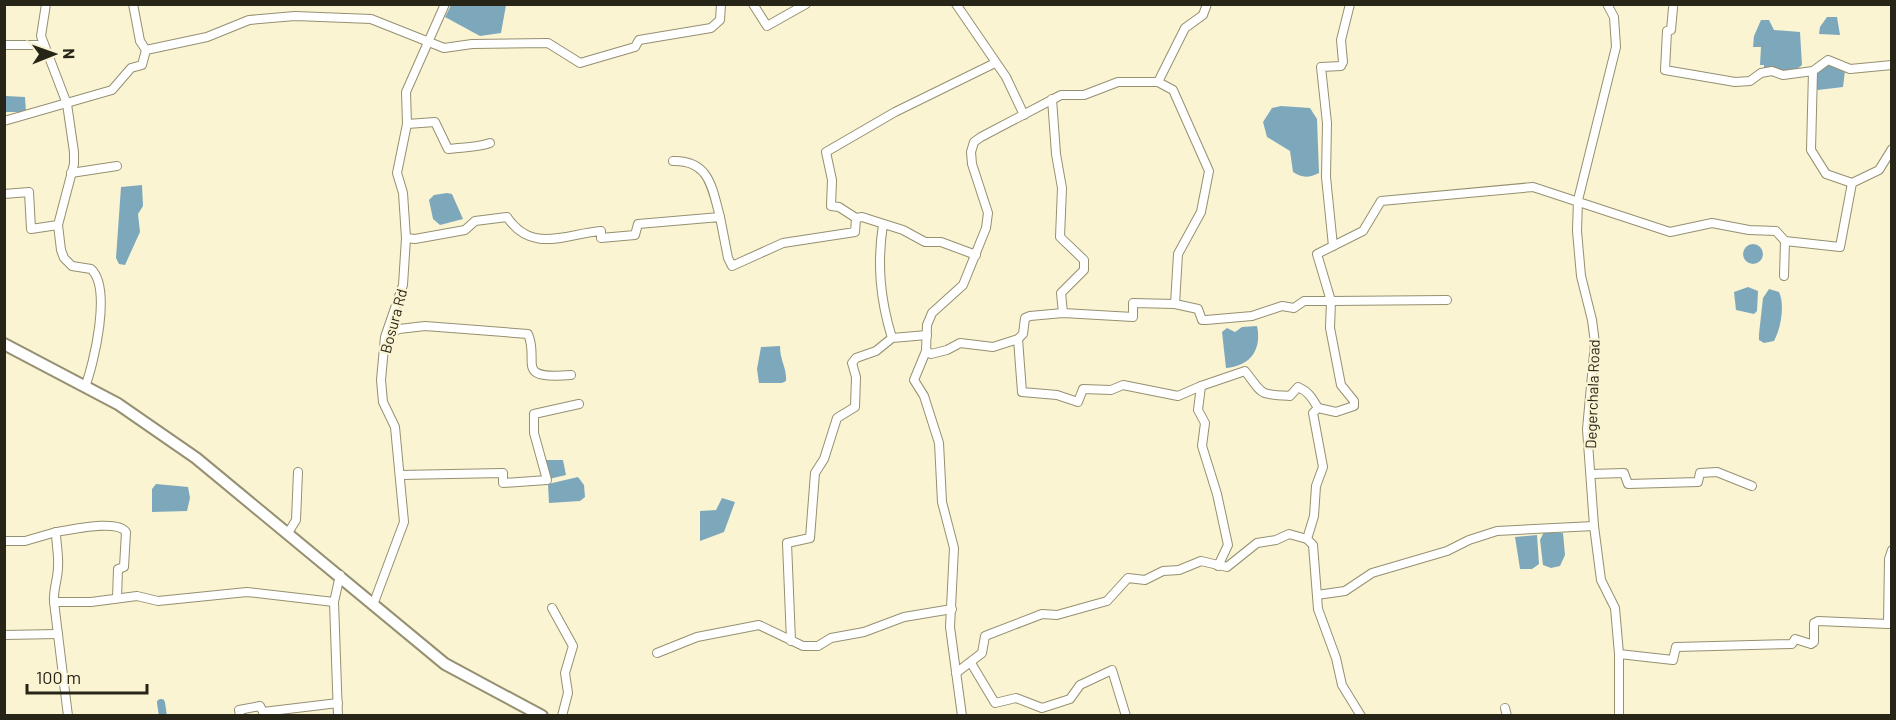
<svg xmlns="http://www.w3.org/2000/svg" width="1896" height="720" font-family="Barlow,sans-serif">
<rect width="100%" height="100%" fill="#faf4d3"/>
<!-- water -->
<g fill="#7da8bc">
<path d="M451,5h55l-5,28 -21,3 -35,-19z"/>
<path d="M1827,17h10l3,18 -21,-1 1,-7z"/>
<path d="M1761,20h8l5,10 26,2 2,33 -9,7 -29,-3v-4h-4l1,-18h-8l1,-11z"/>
<path d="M1829,64l16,7 -2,16 -25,3 -4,-4 2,-17z"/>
<path d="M6,96l19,1 1,15h-20z"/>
<path d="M1281,106l29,2 7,11 2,54c-10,5 -17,5 -26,-1l-3,-21 -23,-14 -4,-15 9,-14z"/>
<path d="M142,185l1,21 -5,8 2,18 -15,33 -6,-1 -3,-6 5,-71z"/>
<path d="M447,193l5,1 11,25 -23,6 -7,-6 -4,-19 5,-5z"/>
<circle cx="1753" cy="254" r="10"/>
<path d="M1748,287l10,4 -1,20 -3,3 -18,-4 -2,-18z"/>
<path d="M1769,289l10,3c6,13 2,36 -5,49l-10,2 -5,-3v-6l4,-36z"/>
<path d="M1257,326c5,23 -6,40 -31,42l-4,-36 5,-4 8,4 7,-5z"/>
<path d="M780,346c0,15 7,22 6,35l-4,2h-23l-2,-14 4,-22z"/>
<path d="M544,460h19l3,15 -17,4z"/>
<path d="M578,477l6,8 1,12 -5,4 -31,2 -1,-19z"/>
<path d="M156,484l32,3 2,11 -3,13 -35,1v-23z"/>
<path d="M722,498l13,4 -11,30 -24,9v-30l16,-1z"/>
<path d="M1544,532l19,1 2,22 -5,11 -9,2 -8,-3 -3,-25z"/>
<path d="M1537,535l2,29 -7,5h-12l-5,-32z"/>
</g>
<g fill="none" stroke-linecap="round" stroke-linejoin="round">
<!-- canal -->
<path stroke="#7da8bc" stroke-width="8" d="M161,703l2,13"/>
<!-- minor casing -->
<g stroke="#959071" stroke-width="10">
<g id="minor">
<path d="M46,4l-5,32 26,68 7,48v12l-16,61 3,25 3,8 8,8 19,3c21,19 3,94 -6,118"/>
<path d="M133,4l7,37 6,9"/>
<path d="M753,4l14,22 39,-22"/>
<path d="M956,4l50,73 18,38"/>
<path d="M1607,4l7,13 2,30 -38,153 -1,31 4,45 11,44 3,23 -8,86 7,97 7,54 14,28 4,46v62"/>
<path d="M1673,8l-2,22 -4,1 -2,39 70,12 15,-1 11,-8 11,-2 11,4 30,-4"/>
<path d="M4,45h40"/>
<path d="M1052,99l4,55 6,34 -2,49 24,23v10l-23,23 2,20"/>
<path d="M4,121l108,-31 19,-22 11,-3 4,-15 61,-13 42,-17 46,-4 76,3 73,29 28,-4 76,-1 32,20 55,-16 4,-7 72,-12 9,-8 1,-16"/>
<path d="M407,124l28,-2 13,27c15,-2 27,-1 42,-6"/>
<path d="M673,161c36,-1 39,26 47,56"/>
<path d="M71,173l46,-7"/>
<path d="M1852,183l-26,-9 -15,-24 2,-79 15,-11 22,9 42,-4"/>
<path d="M4,194l25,-2 2,37 27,-4"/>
<path d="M856,218l-17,-11 -8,-1 1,-26 -6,-28 69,-40 100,-49"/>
<path d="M883,224c-6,40 -3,75 9,114"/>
<path d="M406,238l9,1 50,-9 10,-9 32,-4c25,37 58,17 94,14v7l34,-3 3,-11 82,-7 8,41 4,8 51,-23 72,-11 1,-14 6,-1 41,13 22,12h16l35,13"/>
<path d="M1333,246l-7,-69 1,-54 -6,-56 20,-1 2,-4 -2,-22 9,-36"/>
<path d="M1784,276l1,-35"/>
<path d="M1447,300l-116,1 -14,-47 46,-23 18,-30 152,-14 137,45 42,-9 37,7 27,1 9,10 55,6 12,-64 27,-13 13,-21"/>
<path d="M1175,304l23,5 4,11h4l46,-4 30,-10 12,2 10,-7h27l-1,27 11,57 13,16v5l-18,6 -18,-4 -5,5 10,54 -7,19 -2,30 -7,23 6,6 5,64 18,49 6,27 19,31"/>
<path d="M386,335l13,-6 26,-3 103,8c12,28 -15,46 43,41"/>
<path d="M1018,339l5,-5 2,-16 5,-2 33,-3 70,4v-14l42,1 3,-50 23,-42 8,-41 -36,-81 -15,-8"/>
<path d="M926,351l5,3 16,-4 13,-7 33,4 25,-8 4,53 35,3 21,7 5,-13 28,1 12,-5 55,11 23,-10"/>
<path d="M1591,474l33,-1 4,11 70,-2 2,-9 17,-1 35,14"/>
<path d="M400,475l103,-2v10l44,-3 -13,-47v-19l45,-10"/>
<path d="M288,533l8,-13 2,-48"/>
<path d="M4,541h21l31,-9"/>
<path d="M1218,566l10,-21 -11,-51 -15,-48 3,-23 -7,-13 3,-24 44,-15c19,24 12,23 45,25l8,-9c11,5 14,11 20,21"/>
<path d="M1317,595l28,-4 27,-18 75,-22 22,-11 28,-9 97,-5"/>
<path d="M54,602c-1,-13 4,-23 4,-35 1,-11 -2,-24 -2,-35 15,-2 61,-13 70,0l-2,35 -6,2 -1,29"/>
<path d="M373,605l31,-83 -9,-95 -12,-25 -2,-22 4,-43 18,-52 3,-47 -3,-45 -6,-20 10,-49 -1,-32 39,-88"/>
<path d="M552,608l21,38 -8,27 3,20 -6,23"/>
<path d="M4,635l54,-1"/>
<path d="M791,641l-4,-98 23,-5 5,-65 9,-14 13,-41 18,-11 1,-30 -4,-14 4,-5 20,-7 16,-13 35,-3"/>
<path d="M657,653l40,-16 62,-12 44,21h15l13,-8 33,-6 40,-15 48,-8"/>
<path d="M1619,654l54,6 3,-13 116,-3 3,-5 16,5 3,-2v-19l4,-2 70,3 1,-65 3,-9"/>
<path d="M971,663l24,40 21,-5 26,10 28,-9 10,-14 32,-15 14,46"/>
<path d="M956,673l26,-20 3,-17 57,-22 15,1 50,-14 21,-23 17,2 18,-9 16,-1 22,-9 26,6 30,-24 19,-3 13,-6 18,5"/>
<path d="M1505,708l2,8"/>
<path d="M68,716l-14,-114h37l46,-6 21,5 89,-9 87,10"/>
<path d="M240,716l-1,-6 21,-4 3,6 75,-9"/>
<path d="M338,716l-4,-114 6,-27"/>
<path d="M962,716l-12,-89 4,-79 -12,-46 -3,-59 -15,-47 -10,-16 12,-29 1,-26 5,-12 31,-28 23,-57 2,-15 -16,-49 -1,-12 3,-10 7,-5 80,-42h23l34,-13h40l27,-54 18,-13 4,-11"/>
</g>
</g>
<!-- secondary casing -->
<g stroke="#959071" stroke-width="14">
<path id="secondary" d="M4,344l114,60 78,54 249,206 97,52"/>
</g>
<!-- minor -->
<use href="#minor" stroke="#fff" stroke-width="8"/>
<!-- secondary -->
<use href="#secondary" stroke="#fff" stroke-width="10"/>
</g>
<g text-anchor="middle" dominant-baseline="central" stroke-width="4.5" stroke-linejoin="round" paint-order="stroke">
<!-- street labels -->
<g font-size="15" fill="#272418" stroke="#faf4d3">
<text transform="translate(393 321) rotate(-75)">Bosura Rd</text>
<text transform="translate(1592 394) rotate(-88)">Degerchala Road</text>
</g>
</g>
<!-- border -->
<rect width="1896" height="720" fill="none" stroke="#272418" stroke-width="12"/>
<!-- north arrow -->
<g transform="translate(54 54) rotate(89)" stroke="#faf4d3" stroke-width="4.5" paint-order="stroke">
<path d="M0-4.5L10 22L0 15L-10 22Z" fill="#272418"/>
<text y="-9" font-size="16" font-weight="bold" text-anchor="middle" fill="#272418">N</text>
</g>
<!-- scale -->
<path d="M27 684v9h120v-9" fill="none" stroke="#272418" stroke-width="3"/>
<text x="36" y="684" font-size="18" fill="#272418" stroke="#faf4d3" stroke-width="4.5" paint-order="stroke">100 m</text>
</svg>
